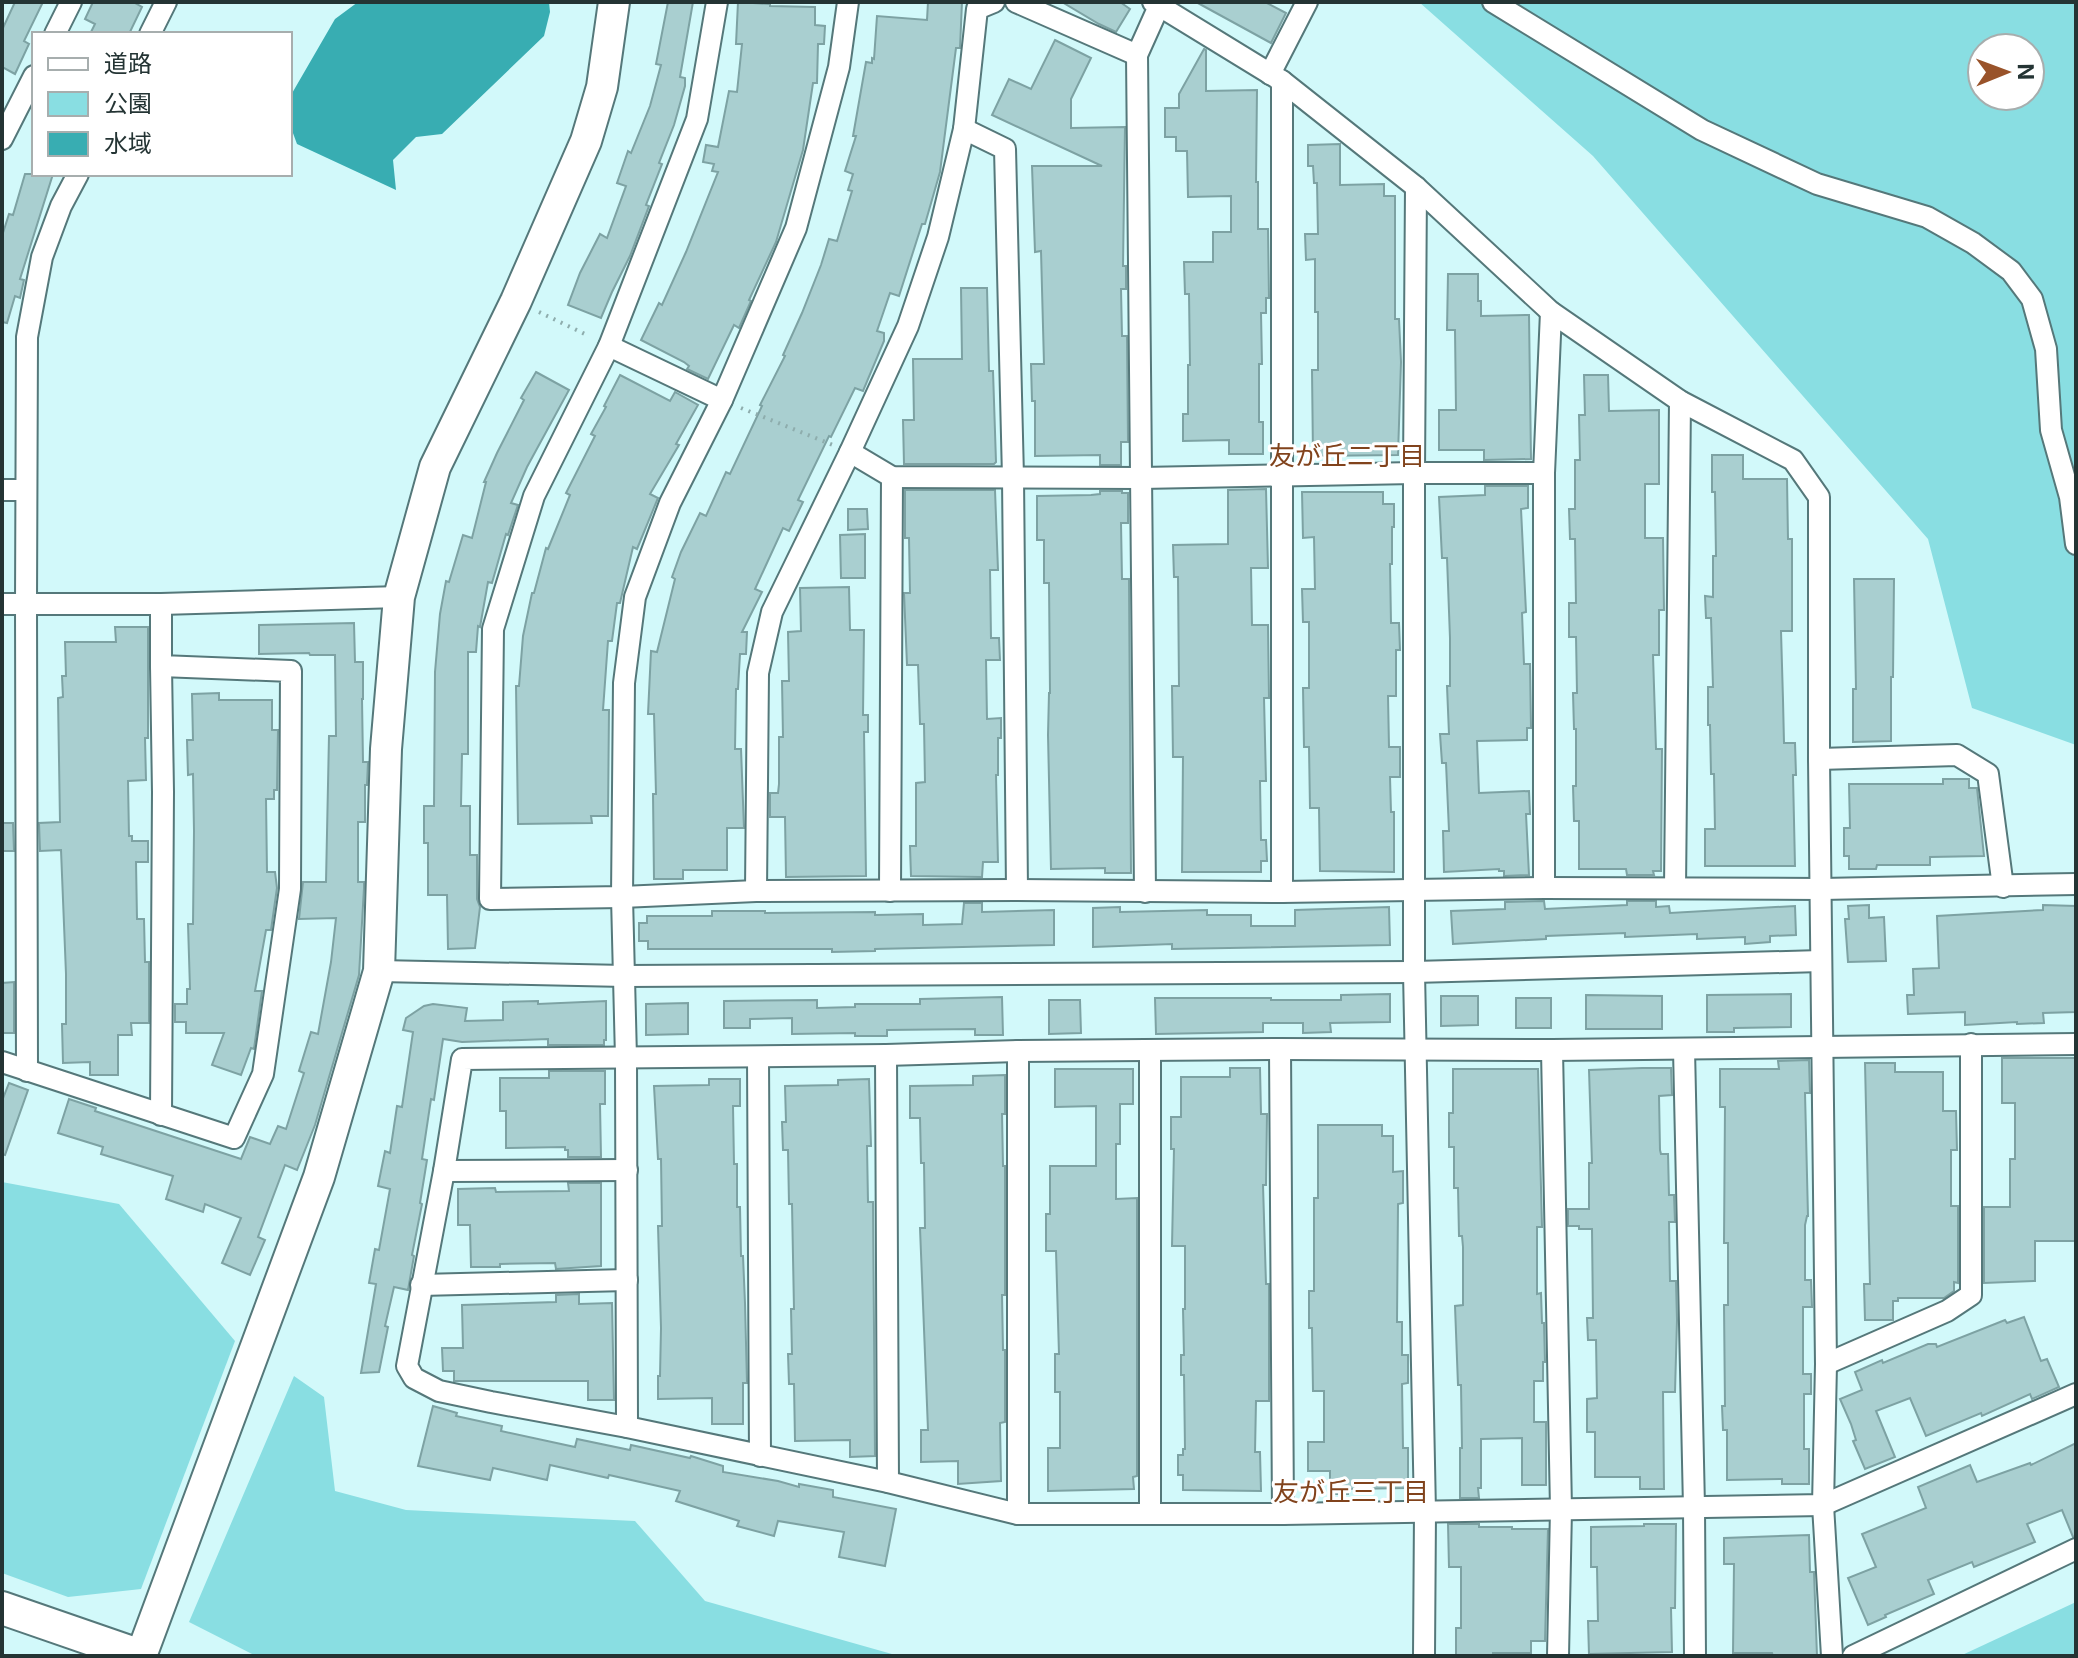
<svg xmlns="http://www.w3.org/2000/svg" width="2078" height="1658" font-family="Inter,'Noto Sans JP',sans-serif">
<rect width="100%" height="100%" fill="#d2f9fa"/>
<!-- green -->
<g fill="#89dee2" fill-rule="evenodd">
<path d="M1419,2h657v743l-104,-37 -44,-169 -335,-383zM1982,48h48v48h-48z"/>
<path d="M2,1182l117,22 116,137 -94,248 -73,8 -66,-24z"/>
<path d="M294,1376l30,21 11,94 71,19 229,11 70,80 194,55h-643l-67,-34z"/>
<path d="M2076,1602v54h-116z"/>
</g>
<!-- water -->
<path fill="#38adb2" d="M358,2h191l1,10 -6,24 -102,98 -26,3 -23,23 3,30 -99,-46 -7,-19 1,-30 44,-76z"/>
<!-- building -->
<g fill="#a9cfd0" stroke="#7da2a3" stroke-width="2">
<path d="M15,2h28l-19,39 5,3 -14,30 -13,-7v-37z"/>
<path d="M93,2h40l9,5 -13,27h-39l5,-10 -10,-5z"/>
<path d="M668,2h25l-13,75 5,1v8l-11,39 -15,38 3,1 -16,41 3,1 -19,50 -18,36 -11,26 -33,-13 12,-32 20,-39 7,4 19,-52 -9,-3 11,-32 3,2 19,-47 11,-41 -5,-1z"/>
<path d="M738,2l32,2v2l45,1v18l10,1 -1,18h-6l-1,39h-4l-10,67 -27,92 -27,58 2,1 -12,27 -5,-3 -26,54 -21,-10 2,-3 -5,-4 -43,-22 18,-37 3,2 24,-53 32,-80 -6,-1 2,-7 -11,-2 3,-17 12,2 11,-56 8,1 5,-48h-6z"/>
<path d="M928,2h34l-2,46h-4l-16,124 -15,52h-3l-23,72 -9,-3 -13,38 7,2v8l-21,50 -8,-3 -24,49 -2,-1 -31,64 5,2 -14,29 -6,-3 -28,61 7,3 -20,40h5l-1,22h-6l-2,35h-2l-1,60h6l3,79h-17v42h-44v9h-29l-1,-85h3l-2,-80h-6l3,-63 6,1 18,-73 -3,-2 9,-25 19,-39 6,3 20,-44 4,2 32,-68 -2,-1 25,-49 -2,-1 19,-42 19,-48 8,-26 8,2 15,-50 -4,-1 5,-16 -8,-3 11,-35h-3l13,-74 6,1v-5l2,1 3,-43 50,4z"/>
<path d="M1062,2h58l10,7 -14,23 -17,-8z"/>
<path d="M1196,2h69l21,11 -15,30z"/>
<path d="M1055,40l36,18 -20,41v29l54,-1 -2,139h3v23h-5l1,47h5l1,106h-7v23h-21v-10l-65,1v-55h-3l-1,-37h13l-3,-113 -6,1 -3,-86h70l-110,-51 17,-36 22,10z"/>
<path d="M1204,49l2,1v41l51,-1 -1,92h2v47h10l1,69h-3v15h-5l1,51h-3v58h4v32h-34v-14l-46,1v-27h5v-49h2l-1,-71h-4l-1,-32h29v-30h18v-36l-43,1 -1,-46h-11v-14h-11v-29h14v-14z"/>
<path d="M1340,144v41l44,-1v12h11v123h4l2,43 -3,93 -85,1 -1,-86h6v-58h-3v-53l-9,1 -1,-26h13l-1,-51h-3l-1,-17h-5v-21z"/>
<path d="M25,174h28l-33,105 4,1 -4,18 -5,-2 -8,27 -5,-1v-86l7,-22 4,1z"/>
<path d="M1448,274h30v27h3v15l48,-1 2,144 -47,1v-10h-45v-40h17l-1,-80h-8z"/>
<path d="M961,288h26l2,83h4l3,91 -2,2h-90l-1,-44h11l-1,-61h49z"/>
<path d="M536,372l33,18 -42,77 -16,36 7,2 -10,30 -2,-1 -14,49 -4,-1 -8,45 -2,-1 -2,26h-8v102h-6l-1,52h9v49h7v44l3,8 -5,41 -27,1 -1,-54h-19v-52h-4v-37h10l1,-134 5,-58 6,-33 3,1 14,-47 9,3 14,-56h-2l13,-29 27,-53 -3,-2z"/>
<path d="M620,375l50,26 5,-9 23,13 -22,39 3,1 -29,49 8,4 -21,51 -4,-2 -13,56h-3l-5,38h-4l-5,69h6l-1,106h-17l1,7 -74,1 -2,-138h3l4,-50 9,-43h2l12,-45 2,1 22,-54 -4,-2 29,-57 -4,-2 15,-27 -2,-1z"/>
<path d="M1584,375h24l1,36 50,-1v74h-14v54h18l1,72h-5v45h-6l3,94h6l-1,122h-8l1,4h-27l-1,-6h-47v-48h-5l-1,-35h3v-57h-2l-1,-36h4l-1,-56h-7v-34h7l-1,-64h-5l-1,-30h6v-49h5l-1,-45h6z"/>
<path d="M1712,455h31v24h44l1,60h4v92h-11l2,69 1,43h11l1,32h-3l2,91h-90v-37h10l-1,-55h-3l-1,-49h-2v-38h5l-2,-69h-5l-1,-22 8,1v-41h3l-1,-64h-3z"/>
<path d="M1485,486h43v22l-7,1 5,103 -4,1 2,51h6l1,64h-4v12l-50,1 2,52 50,-2 1,23h-4l3,61 -25,1v-5h-5v-2l-55,3 -1,-41h6l-3,-68h-4l-2,-29h9l-2,-48h3v-48l-3,-80h-5l-3,-61 46,-2z"/>
<path d="M1266,489l2,79h-17l1,57h16l1,73h-5l2,83h-6l1,59h5l1,21h-6v11h-79l1,-115h-10l-1,-71h7l-1,-109h-4l-1,-32 55,-1v-54z"/>
<path d="M905,490h90l3,80h-8l1,68h8l1,22h-14l1,59 14,-1v20h-3v37h-2l2,87h-15l-1,15 -71,-1 -1,-30h6v-63l9,-1 -1,-58h-4l-2,-59h-11l-3,-72h6l-1,-55h-4z"/>
<path d="M1100,491h22v2h6v30h-7l1,56h7l2,294h-26v-5l-54,1 -3,-134 1,-42h1l-1,-110h-5v-43h-7v-44l54,-1 9,-1z"/>
<path d="M1302,492h81v12h11v23h-2v37h-2l1,59h8l1,27h-4v46h-8l1,51h11v30h-10l1,35h3v60l-74,-1 -1,-63h-9l-1,-61h-5l-1,-59h6v-66h-6l-1,-33h13l-1,-52 -11,1z"/>
<path d="M848,509h19l1,20 -20,1z"/>
<path d="M865,534v44h-24l-1,-43z"/>
<path d="M1854,579h40l-1,98h-2v64l-38,1v-53h3z"/>
<path d="M849,587l1,43h14l-1,85h5v17h-4l2,144 -80,1 -1,-60h-15v-24h8l1,-9v-47h4l-1,-56h7l-1,-49 13,-1 -1,-43z"/>
<path d="M354,623l1,39h8v37h-1l1,63h5l-1,23h-2v37h-7v60h6v6l-5,87 -44,150 -18,45 -12,-5 -27,72 7,3 -15,35 -28,-12 19,-45 -36,-14 -2,8 -37,-13 7,-23 -72,-22 2,-7 -45,-14 11,-34 27,9 -1,3 146,48 9,-22 20,7 8,-18 8,3 18,-56 -5,-2 12,-39 7,2 13,-72 5,-44 -37,1 4,-37h23l3,-146h7l-1,-81h-25l-1,-2 -50,1v-29z"/>
<path d="M115,627h33v111h-3l1,42 -18,1 1,55h3v5h16v21h-12l1,57h7l1,43h4v61h-18l1,12h-14v40h-28v-13l-27,1 -1,-39h4v-50l-5,-124 -21,1 -1,-28 21,-1 -2,-124 5,-1 -1,-21h4l-1,-34h51z"/>
<path d="M219,693v7h53v30h6l-1,60h-3v9h-8l1,73h8l2,16 -6,42h-5l-11,61h7l-8,58 -3,-1 -10,27 -29,-10 12,-32h-38v-11h-11v-18h12v-15h3l-2,-65h5l1,-93 -1,-57 -5,1 -1,-35h6l-1,-46z"/>
<path d="M1943,779h26v9h8l7,68 -54,1v8h-53l-1,4h-27v-13h-5v-28h6l-1,-44h94z"/>
<path d="M2,823h11l1,28h-12z"/>
<path d="M1544,901l1,8 82,-4v-4h29v6l13,-1 1,7 125,-7 1,29 -26,1v6l-25,2v-7l-48,2v-5l-72,3v-4l-79,3v3l-93,5 -2,-33 54,-2v-7z"/>
<path d="M964,903h18v9l72,-2v35l-179,4v2l-43,1v-3h-184v-8h-9v-18h8v-7h65v-5h53v2l110,-1v3l48,-1v11l39,-1z"/>
<path d="M1869,905v13l15,-1 2,44 -38,1 -3,-43h4l-1,-13z"/>
<path d="M2043,905l33,1v106l-33,1 1,10 -27,1v-2l-52,3v-13l-57,2 -1,-19h7l-1,-26 26,-1 -2,-52 106,-6z"/>
<path d="M1120,907v5l87,-2v5h44v11h44v-16l94,-3 1,38 -218,4v-5l-79,3v-39z"/>
<path d="M14,982v51h-12v-50z"/>
<path d="M1390,994v28l-60,1 1,9 -28,1v-10h-40v9l-107,2 -1,-36h116v2h70v-5z"/>
<path d="M1791,994v33l-57,1v4h-27v-37z"/>
<path d="M1586,995l76,1v33h-76z"/>
<path d="M1441,996h37v29l-37,1z"/>
<path d="M1002,997l1,38h-28v-6l-88,1v6h-32v-3l-63,1v-16l-42,1v9h-26v-27l93,-1v8l38,-1v-3h65v-5z"/>
<rect x="1516" y="998" width="35" height="30"/>
<path d="M1049,1000h31l1,33 -32,1z"/>
<path d="M538,1001v3l68,-3v39h-2v5h-56v-6l-86,3 -19,-3 -9,61 -3,-1 -9,60 5,1 -7,43 2,1 -10,51 2,1 -6,34 -14,-3 -9,39 3,1 -9,45 -18,1 15,-89 -7,-1 6,-34 4,1 11,-61 -12,-3 7,-35 5,2 7,-47 5,1 11,-75 -10,-2 3,-12 18,-12 9,-2 34,4 -2,13 38,-1v-18z"/>
<path d="M688,1003v31l-42,1v-31z"/>
<path d="M2002,1058h74v183h-41v40l-51,2v-76h26v-48h5v-56h-13z"/>
<path d="M1809,1060l1,33h-5l3,123h-1l-2,9v55h6l1,27h-9v67h8v20h-7v55h5v35h-27v-5l-55,1v-50h-4l-1,-24h3l-1,-101h4v-62h-4l1,-136h-5v-38h59l-1,-8z"/>
<path d="M1865,1063h30v9h48v39h13l1,39h-6v56h7v77l-4,-1v9l-10,7h-46v3h-5v19h-28l-1,-36h6z"/>
<path d="M1230,1068h30l1,46h6l-1,71h-3l3,99h3v117h-13l-1,51h5l1,39 -78,-1v-15h-5v-20h5v-6h2l-1,-74h-3v-20h3l-1,-46h2v-63h-13l2,-97h-3v-32h10v-40h49z"/>
<path d="M1642,1068h29l1,27 -13,1 1,54 1,4h7l1,41h5l1,27h-6l1,59h6l1,39 -2,72h-12l1,97h-24v-12h-45v-45h-8v-33l10,-1 -1,-58h-8l-1,-22h6l-1,-89h-13v-3h-11v-17h21v-46h3l-3,-93z"/>
<path d="M1055,1069h78v35h-13v40h-4v55l21,-1v278l-4,1 1,12 -86,2v-43h12v-56h-5v-38h4l-3,-103h-10v-37h4v-48h46v-60l-41,1z"/>
<path d="M1453,1069h85l4,158h-5v67l4,-1 1,30h2l1,39h-2v19h-9v41h12v63h-24v-47l-41,1v49h-3l1,10h-19v-50h2l-1,-63h-3l-3,-79 8,-1v-58l-1,-11h-3l-1,-48h-4v-41h-5v-34h4z"/>
<path d="M549,1071h56v33h-5l1,53h-33v-7h-3v-3l-59,1v-37h-6v-33h49z"/>
<path d="M1005,1075v39h-3l1,52h2v129h-3l1,55h2v72l-5,1 1,58 -43,3v-23l-37,1v-32h7l-8,-202h5l-1,-65h-3l-1,-45h-10v-32l63,-1v-9z"/>
<path d="M709,1079h31v27h-7l1,58h3v43h3l1,49h2l2,47 2,80h-4v41h-31v-26l-54,1v-23h2l1,-48 -3,-102h4l-1,-67h-3l-4,-73 55,-1z"/>
<path d="M869,1079l2,67h-4l1,56h5l2,254 -25,1v-17l-55,1 -1,-57h-5l-1,-30h4l-1,-45h3l-2,-105h-3l-1,-54h-5l-1,-28h4l-1,-36 53,-1v-5z"/>
<path d="M9,1083l19,7 -23,65 -3,-1v-53z"/>
<path d="M1318,1125h64v11h11v36l10,-1v32l-5,1 -1,118h5v33h6v28l-6,1 1,64h5v40l-60,1v5h-18v-23h-22v-29h16v-51h-11l-1,-63h-3v-37h5v-93h4z"/>
<path d="M568,1183h33v83l-45,3 -1,-6 -55,1v3h-29l-1,-42h-12v-36l37,-1 1,4 73,-1z"/>
<path d="M579,1294v10l33,-1 2,97h-26v-19h-134v-10h-11l-1,-23h21l-1,-43 94,-3v-7z"/>
<path d="M2024,1317l17,44 6,-2 12,28 -27,12 -2,-5 -48,22 -1,-3 -55,23 -16,-38 -34,13 19,46 -30,12 -12,-28 3,-1 -5,-16 -11,-25 22,-9 -7,-18 27,-12 1,3 45,-19h8l1,3 68,-27 2,3z"/>
<path d="M433,1406l24,7 -1,3 46,10 -1,5 74,16 2,-8 53,11 1,-5 59,13 1,-2 32,10v6l55,9 21,6v-3l34,6v7l63,12 -11,57 -46,-9 5,-25 -66,-11 -4,15 -37,-10 2,-5 -63,-20 4,-10 -71,-16 -1,3 -58,-13 -3,15 -54,-12 -3,12 -72,-14z"/>
<path d="M2076,1443v93l-3,1 -11,-27 -35,14 8,18 -61,25 -2,-5 -44,18 6,14 -49,21 1,2 -18,8 -20,-47 28,-11 -14,-33 64,-26 -8,-21 52,-22 7,17 53,-19 1,2z"/>
<path d="M1448,1524h31v3h33v2h36l-3,112h-14v12h-38v3h-37v-28h5v-61h-12z"/>
<path d="M1644,1524h32l-1,84h-4l1,44 -83,2 -1,-33h10l-1,-54h-6v-40l53,-1z"/>
<path d="M1809,1535l1,37h4l3,84h-44l-1,-3h-39l1,-89h-10v-26z"/>
</g>
<g fill="none" stroke-linecap="round" stroke-linejoin="round">
<!-- street casing -->
<g stroke="#55787a" stroke-width="24">
<g id="street">
<path d="M717,2l-20,117 -88,227 -75,150 -41,133 -3,270 132,-2 134,-6 261,-1 265,2 262,-4 278,1 254,-5"/>
<path d="M1016,2l121,53"/>
<path d="M1153,2l129,79 134,106 135,125 129,89 113,59 26,37v262l7,605 -3,141 9,151"/>
<path d="M1493,2l209,128 115,54 110,33 46,26 38,28 21,28 14,50 5,81 19,67 6,47"/>
<path d="M55,34l16,-32"/>
<path d="M150,34l16,-32"/>
<path d="M1270,74l37,-72"/>
<path d="M964,129l41,20 8,328 4,413"/>
<path d="M2,139l32,-63"/>
<path d="M1416,187l-2,286v499l11,540 -1,144"/>
<path d="M609,346l113,54"/>
<path d="M850,452l42,25 249,1 273,-5h130"/>
<path d="M2,490h24"/>
<path d="M2,604h159l238,-7"/>
<path d="M161,666l2,126 -2,323"/>
<path d="M1819,759l138,-4 31,19 15,113"/>
<path d="M1544,888v-415l7,-161"/>
<path d="M1675,888l5,-487"/>
<path d="M756,891l2,-218 14,-61 78,-160 58,-126 30,-89 26,-108 13,-120 17,-7"/>
<path d="M890,891l2,-414"/>
<path d="M1145,892l-8,-837 22,-49"/>
<path d="M1282,892v-811"/>
<path d="M379,971l246,5 789,-4 407,-11"/>
<path d="M2076,1044l-524,6 -272,-1 -262,2 -132,4 -424,4 -18,112 -37,195 7,12 25,13 52,11 136,25 261,55 130,32h265l540,-9 253,-111"/>
<path d="M1280,1049l3,465"/>
<path d="M1684,1049l10,458 1,149"/>
<path d="M1150,1050v463"/>
<path d="M1552,1050l9,459 -3,147"/>
<path d="M886,1055l2,427"/>
<path d="M758,1057l2,399"/>
<path d="M2,1062l232,76 29,-64 27,-185 1,-218 -130,-5v-62"/>
<path d="M27,1071l-1,-467 1,-267 15,-80 19,-51 17,-32"/>
<path d="M444,1171l183,-1"/>
<path d="M421,1285l206,-5"/>
<path d="M1826,1364l121,-53 24,-16v-251"/>
<path d="M627,1427l-1,-369 -4,-161 2,-214 11,-86 35,-94 52,-103 74,-172 43,-161 9,-65"/>
<path d="M1018,1514v-463"/>
<path d="M1853,1656l223,-107"/>
</g>
</g>
<!-- secondary casing -->
<g stroke="#55787a" stroke-width="34">
<path id="secondary" d="M141,1656l178,-479 60,-206 7,-222 13,-152 36,-130 81,-166 70,-160 16,-54 12,-85"/>
</g>
<!-- primary casing -->
<g stroke="#55787a" stroke-width="36">
<path id="primary" d="M2,1608l139,48"/>
</g>
<!-- path -->
<g stroke="#8eadad" stroke-width="4" stroke-dasharray="2 6" stroke-linecap="butt">
<path d="M539,312l50,24"/>
<path d="M741,408l92,37"/>
</g>
<!-- street -->
<use href="#street" stroke="#fff" stroke-width="20"/>
<!-- secondary -->
<use href="#secondary" stroke="#fff" stroke-width="30"/>
<!-- primary -->
<use href="#primary" stroke="#fff" stroke-width="32"/>
</g>
<g text-anchor="middle" dominant-baseline="central" stroke-width="6" stroke-linejoin="round" paint-order="stroke">
<!-- neighbourhood labels -->
<g font-size="26" fill="#81431c" stroke="#fff">
<text x="1347" y="455">友が丘二丁目</text>
<text x="1351" y="1491">友が丘三丁目</text>
</g>
</g>
<!-- border -->
<rect width="2078" height="1658" fill="none" stroke="#243434" stroke-width="8"/>
<!-- legend -->
<rect x="32" y="32" width="260" height="144" fill="#ffffff" stroke="#a7aeae" stroke-width="2"/>
<rect x="48" y="58" width="40" height="12" fill="#ffffff" stroke="#a7aeae" stroke-width="2"/>
<text x="104" y="72" font-size="24" fill="#243434">道路</text>
<rect x="48" y="92" width="40" height="24" fill="#89dee2" stroke="#a7aeae" stroke-width="2"/>
<text x="104" y="112" font-size="24" fill="#243434">公園</text>
<rect x="48" y="132" width="40" height="24" fill="#38adb2" stroke="#a7aeae" stroke-width="2"/>
<text x="104" y="152" font-size="24" fill="#243434">水域</text>
<!-- north arrow -->
<g transform="translate(2006 72) rotate(89)"><circle r="38" fill="#ffffff" stroke="#a7aeae" stroke-width="2"/>
<path d="M0-6L14 30L0 20L-14 30Z" fill="#99532a"/>
<text y="-12" font-size="22" font-weight="bold" text-anchor="middle" fill="#243434">N</text>
</g>
</svg>
